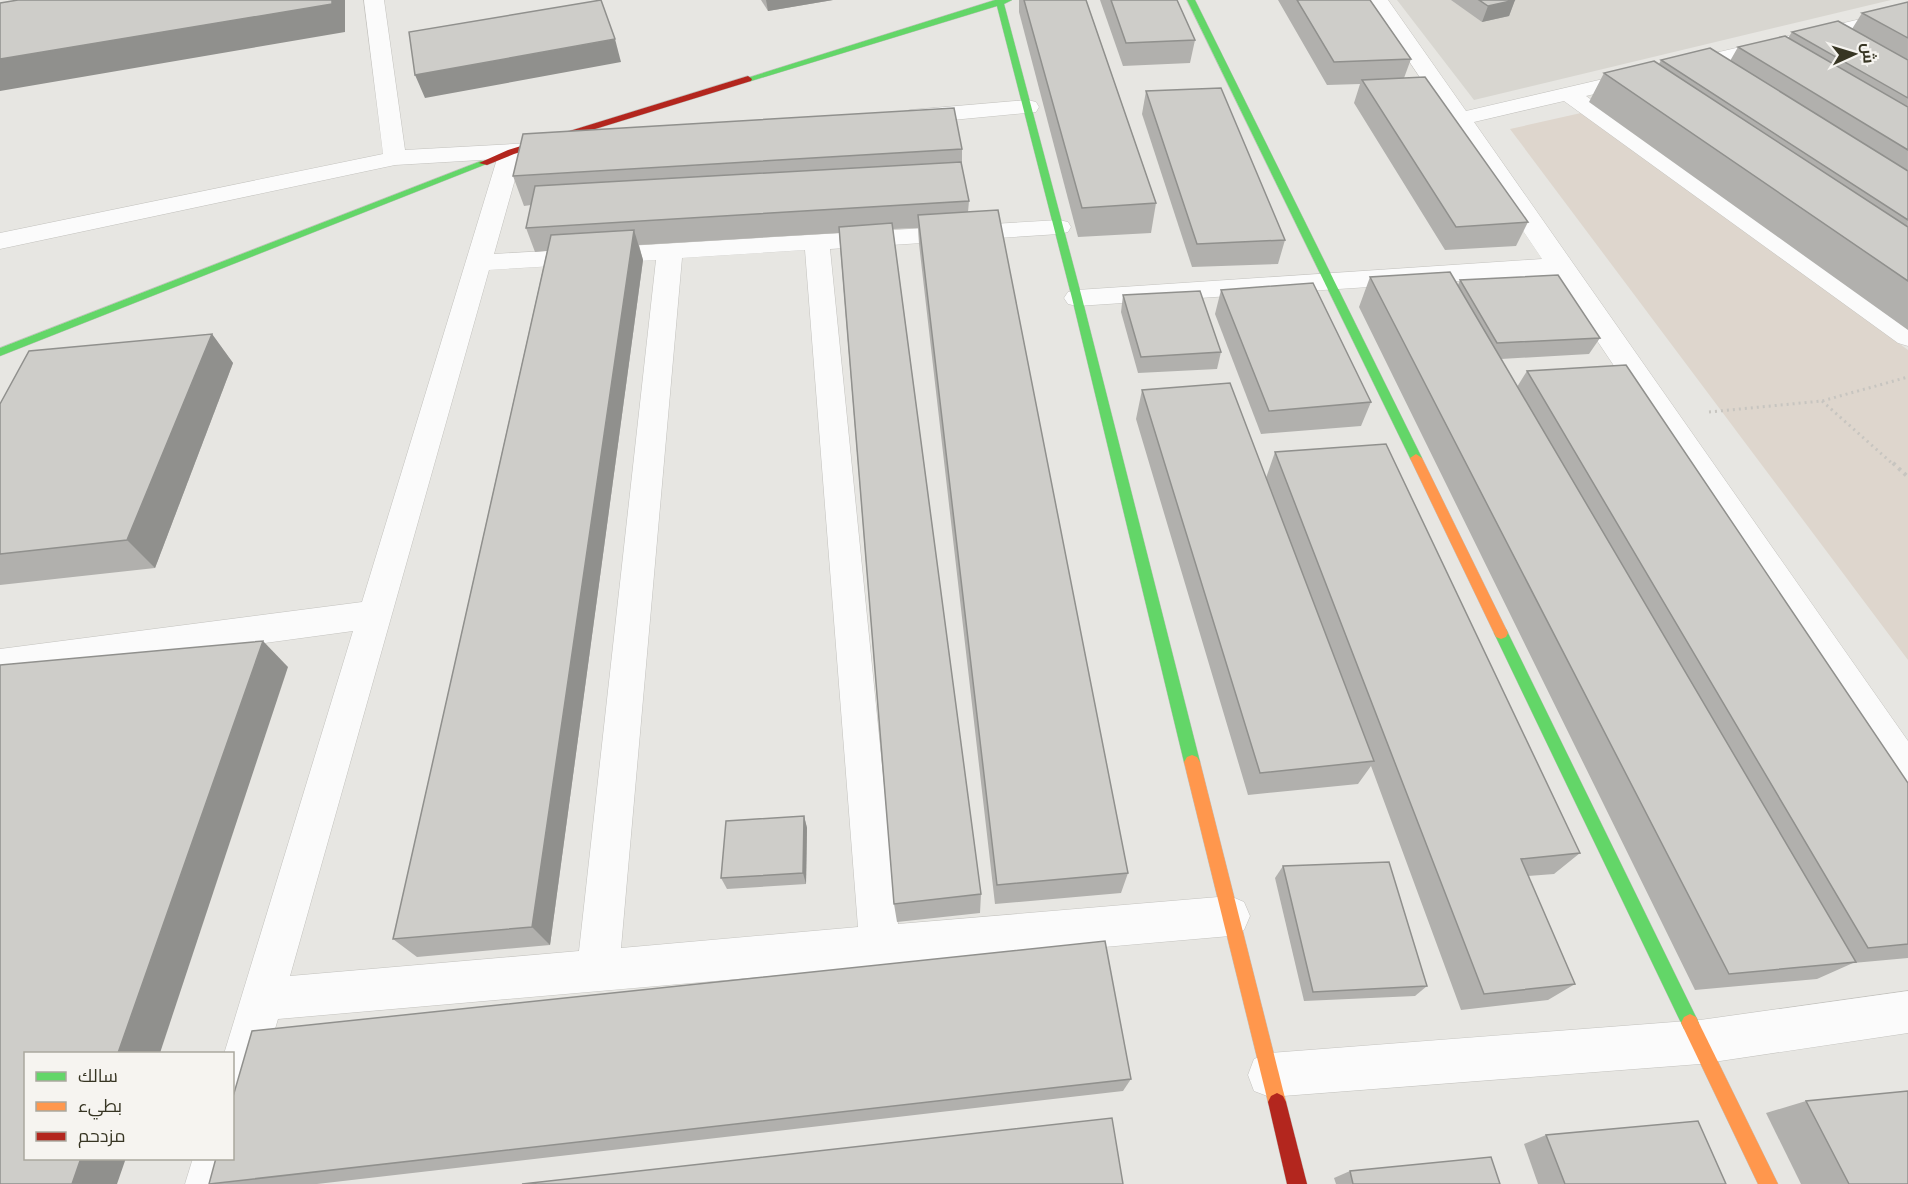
<svg xmlns="http://www.w3.org/2000/svg" width="1908" height="1184" font-family="Mulish,Cairo,sans-serif">
<rect width="100%" height="100%" fill="#e7e6e2"/>
<!-- built -->
<path fill="#d8d6d0" d="M1397,0h494l-417,100z"/>
<!-- green -->
<path fill="#ded6cd" d="M1581,113l327,237v310l-398,-531z"/>
<g fill="none" stroke-linecap="round" stroke-linejoin="round">
<!-- street casing -->
<g stroke="#c3c2be" stroke-width="1">
<g id="street">
<path d="M364,0h20l21,150 127,-7 8,2 3,5 -3,5 -19,3 -27,96 565,-34 9,2 3,5 -3,5 -9,2 -229,15 68,675 332,-28 14,6 6,14 -6,14 -14,6 -952,83 -30,99 -16,6v-70h-8l129,-423 -353,48v-30l362,-47 135,-443 -102,6 -395,84v-16l383,-79zM805,250l53,677 -237,21 61,-690zM656,260l-77,691 -289,25 199,-706z"/>
<path d="M1368,0h20l78,111 442,-103v12l-322,76 322,228v22l-10,-3 -334,-242 -90,21 434,619v48l-13,-5 -342,-509 -476,31 -9,-2 -4,-6 4,-6 9,-2 465,-31z"/>
<path d="M1028,100l8,2 3,5 -3,5 -126,12 -8,-2 -3,-5 3,-5 8,-2z"/>
<path d="M1908,991v42l-208,31 -430,33 -16,-6 -6,-16 6,-16 16,-6 430,-33z"/>
<path d="M232,1142l7,16 -8,26h-46l8,-26h39z"/>
</g>
</g>
<!-- fast casing -->
<g stroke="#c2c1bd" stroke-width="1">
<g id="fast">
<path d="M995,0h17l-8,4 78,294 118,464 -3,5 -5,2 -5,-2 -3,-5 -112,-464 -75,-292 -246,75 -7,-2z"/>
<path d="M1187,0h8l227,458 -2,3h-8l-2,-3z"/>
<path d="M481,161l8,2 -489,193v-8z"/>
<path d="M1501,627l5,2 190,388 3,6 -3,6 -6,3 -6,-3 -190,-396 2,-4z"/>
</g>
</g>
<!-- slow casing -->
<g stroke="#c2c1bd" stroke-width="1">
<g id="slow">
<path d="M1416,454l6,4 86,175 -2,4 -5,2 -5,-2 -2,-4 -84,-175z"/>
<path d="M1192,755l5,2 3,5 86,340 -3,6 -6,3 -6,-3 -3,-6 -84,-340 3,-5z"/>
<path d="M1690,1014l6,3 82,167h-20l-77,-161 3,-6z"/>
</g>
</g>
<!-- jam casing -->
<g stroke="#c2c1bd" stroke-width="1">
<g id="jam">
<path d="M748,76l4,3 -1,2 -237,73 -27,11 -8,-2 29,-13z"/>
<path d="M1277,1093l6,3 3,6 21,82h-20l-19,-82 3,-6z"/>
</g>
</g>
<!-- path-far1 -->
<g stroke="#c7c5c0" stroke-width="3" stroke-dasharray="2 4" stroke-linecap="butt">
<path d="M1822,401l72,64"/>
<path d="M1709,412l113,-11 86,-24"/>
</g>
<!-- path -->
<path stroke="#c7c5c0" stroke-width="4" stroke-dasharray="3 4.5" stroke-linecap="butt" d="M1893,463l15,14"/>
<!-- street -->
<use href="#street" fill="#fbfbfb" fill-rule="evenodd"/>
<!-- fast -->
<use href="#fast" fill="#63d668" fill-rule="evenodd"/>
<!-- slow -->
<use href="#slow" fill="#ff974d" fill-rule="evenodd"/>
<!-- jam -->
<use href="#jam" fill="#b3261e" fill-rule="evenodd"/>
</g>
<!-- wall -->
<g fill="#b1b0ad">
<path d="M761,0h72l-65,11z"/>
<path d="M1019,0h67l70,203 -5,30 -73,4 -59,-225z"/>
<path d="M1100,0h77l18,40 -5,23 -67,3z"/>
<path d="M1278,0h92l41,59 -7,19 124,144 -12,24 -71,4 -91,-147 6,-19 -33,1z"/>
<path d="M1451,0h64l-6,16 -27,6z"/>
<path d="M1908,2v328l-319,-228 15,-29 55,-9 2,-4 69,1 8,-14 50,-9 4,-6 60,-3 10,-16z"/>
<path d="M1146,91l139,149 -7,24 -86,3 -50,-153z"/>
<path d="M962,149v20l7,32 -1,11 160,661 -7,20 -126,11 -76,-660 -1,-16 -25,1 88,665 -1,19 -83,9 -3,-18 -55,-671 -200,12 4,15 -93,685 -133,12 -24,-18 154,-688 -12,1 -9,-24 5,-23 -7,1 -11,-30z"/>
<path d="M1370,277l88,8 2,-5 140,58 -11,16 -88,5 16,28 10,-16 381,412v175l-55,5 -36,16 -122,11 -336,-683z"/>
<path d="M1221,290l150,112 -10,24 -100,8 -46,-120z"/>
<path d="M1123,295l98,57 -4,17 -79,4 -17,-61z"/>
<path d="M212,334l21,29 -78,205 -155,17v-181z"/>
<path d="M1142,390l124,88 9,-26 305,401 -26,21 -26,2 47,108 -27,16 -87,10 -90,-244 -13,18 -110,11 -112,-376z"/>
<path d="M804,816l3,12 -1,56 -79,5 -6,-11z"/>
<path d="M1283,866l144,120 -12,10 -111,5 -29,-123z"/>
<path d="M1131,1079l-8,12 -806,93h-108z"/>
<path d="M1806,1101l102,83h-107l-35,-71z"/>
<path d="M1546,1135l180,49h-188l-14,-40z"/>
<path d="M1350,1171l150,13h-164l-2,-6z"/>
</g>
<!-- shaded-wall -->
<g fill="#90908d">
<path d="M332,0h13v32l-345,59v-32z"/>
<path d="M766,0h67l-65,11z"/>
<path d="M1515,0l-6,16 -27,6 6,-16z"/>
<path d="M615,39l6,23 -196,36 -10,-23z"/>
<path d="M634,230l9,30 -93,685 -18,-18z"/>
<path d="M212,334l21,29 -78,205 -28,-28z"/>
<path d="M263,641l25,26 -128,386h-42z"/>
<path d="M804,816l3,12 -1,56 -3,-11z"/>
<path d="M81,1158h45l-9,26h-45z"/>
</g>
<!-- building -->
<g fill="#cecdc9" stroke="#90908d" stroke-width="1.5">
<path d="M18,0h314v4l-332,55v-56z"/>
<path d="M601,0l14,39 -200,36 -6,-43z"/>
<path d="M1024,0h62l70,203 -74,5z"/>
<path d="M1111,0h66l18,40 -69,3z"/>
<path d="M1297,0h73l41,59 -77,3z"/>
<path d="M1479,0h36l-27,6z"/>
<path d="M1908,2v36l-46,-25z"/>
<path d="M1838,21l70,39v38l-116,-66z"/>
<path d="M1785,36l123,71v43l-170,-103z"/>
<path d="M1710,48l198,123v49l-247,-160z"/>
<path d="M1654,61l254,166v54l-304,-208z"/>
<path d="M1425,77l103,145 -72,5 -94,-147z"/>
<path d="M1221,88l64,152 -88,4 -51,-153z"/>
<path d="M954,108l8,41 -449,27 10,-42z"/>
<path d="M961,162l8,39 -443,27 9,-42z"/>
<path d="M998,210l130,663 -131,12 -79,-670z"/>
<path d="M892,223l89,671 -87,10 -55,-677z"/>
<path d="M634,230l-102,697 -139,12 158,-704z"/>
<path d="M1450,272l406,690 -127,12 -359,-697z"/>
<path d="M1558,275l42,63 -103,5 -37,-63z"/>
<path d="M1313,283l58,119 -102,9 -48,-121z"/>
<path d="M1200,291l21,61 -80,5 -18,-62z"/>
<path d="M212,334l-85,206 -127,14v-150l29,-53z"/>
<path d="M1626,365l282,418v161l-40,4 -341,-577z"/>
<path d="M1230,383l144,378 -114,12 -118,-383z"/>
<path d="M1386,444l194,409 -59,6 54,125 -91,10 -209,-542z"/>
<path d="M263,641l-145,412h-92v105h55l-9,26h-72v-519z"/>
<path d="M804,816l-1,57 -82,5 5,-57z"/>
<path d="M1389,862l38,124 -114,6 -30,-126z"/>
<path d="M1105,941l26,138 -922,105 7,-26h16v-58l20,-69z"/>
<path d="M1908,1091v93h-59l-43,-83z"/>
<path d="M1112,1118l11,66h-601z"/>
<path d="M1698,1121l28,63h-161l-19,-49z"/>
<path d="M1491,1157l9,27h-147l-3,-13z"/>
</g>
<!-- legend -->
<rect x="24" y="1052" width="210" height="108" fill="#f6f4f0" stroke="#aaa89e" stroke-width="1.5"/>
<rect x="36" y="1072" width="30" height="9" fill="#63d668" stroke="#aaa89e" stroke-width="1.5"/>
<text x="78" y="1082" font-size="18" fill="#373523">سالك</text>
<rect x="36" y="1102" width="30" height="9" fill="#ff974d" stroke="#aaa89e" stroke-width="1.5"/>
<text x="78" y="1112" font-size="18" fill="#373523">بطيء</text>
<rect x="36" y="1132" width="30" height="9" fill="#b3261e" stroke="#aaa89e" stroke-width="1.5"/>
<text x="78" y="1142" font-size="18" fill="#373523">مزدحم</text>
<!-- north arrow -->
<g transform="translate(1854 54) rotate(86)" stroke="#f6f4f0" stroke-width="4.5" paint-order="stroke">
<path d="M0-4.5L10 22L0 15L-10 22Z" fill="#373523"/>
<text y="-9" font-size="16" font-weight="bold" text-anchor="middle" fill="#373523">ش</text>
</g>
</svg>
